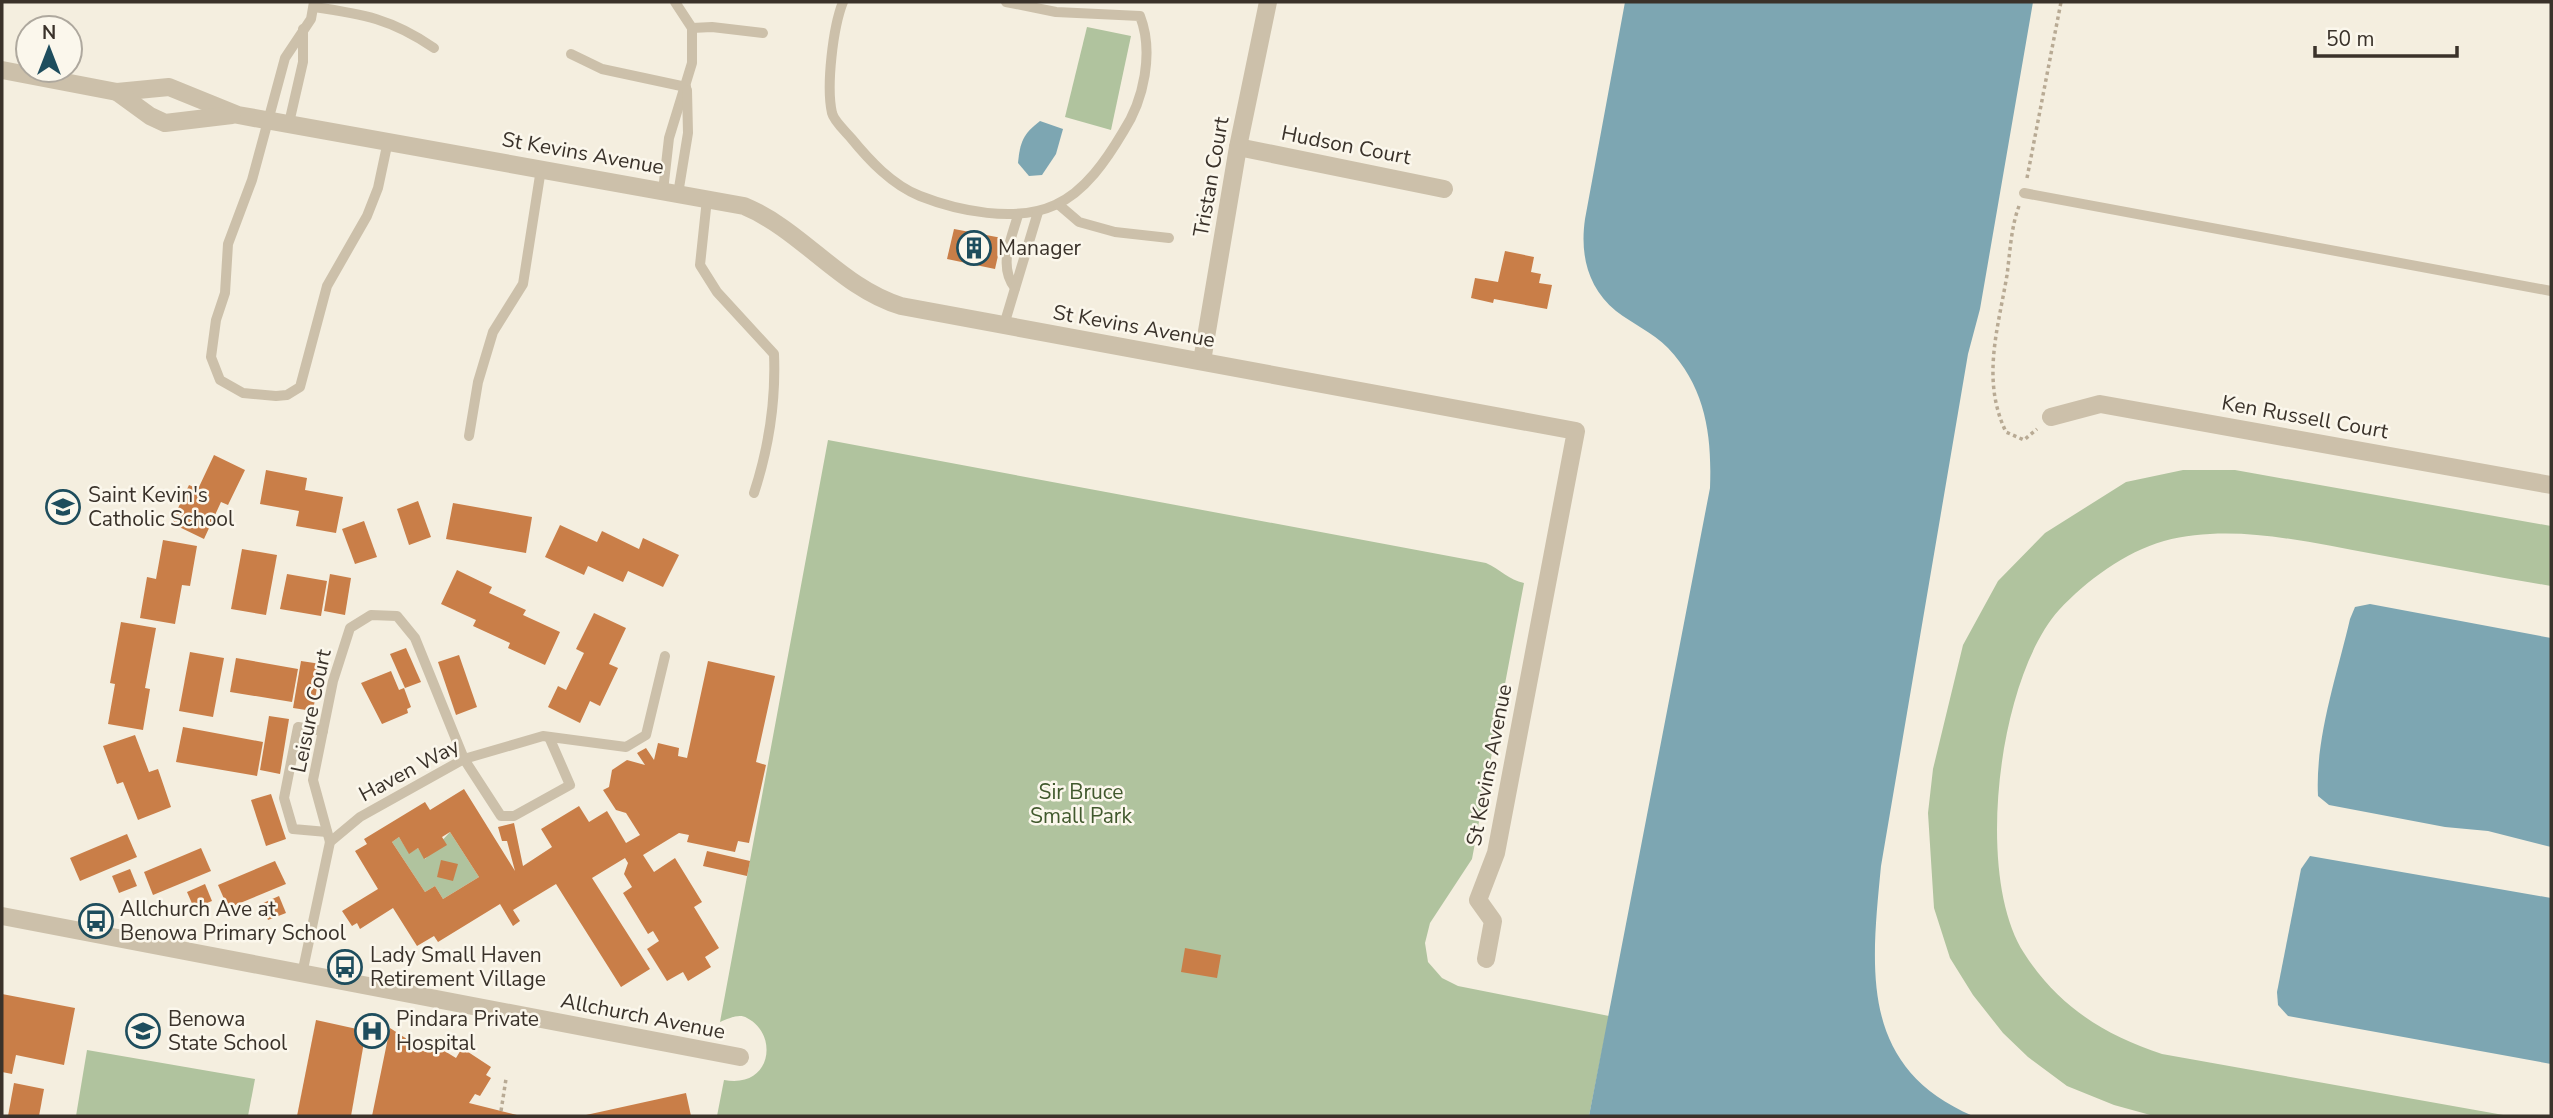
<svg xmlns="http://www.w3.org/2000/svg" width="2553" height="1118" font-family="'Nunito Sans',sans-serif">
<rect width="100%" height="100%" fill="#f4eedf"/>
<!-- green -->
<g fill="#b0c39e">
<path d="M1087,27l44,9 -20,94 -46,-13z"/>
<path d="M828,440l658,123c14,6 23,17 38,20l-52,276 -42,64 -5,20 3,19 14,16 16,8 151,30 -20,100h-872l7,-36c48,9 55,-46 23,-62 -8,-5 -19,1 -27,4z"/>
<path d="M2183,470h52l316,56v60c-59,-10 -118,-21 -177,-32 -67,-12 -142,-31 -210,-13 -39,11 -78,40 -105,69 -61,68 -85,266 -35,343 34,53 80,82 138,101l347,62h-355l-40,-11 -47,-19 -39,-29 -25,-24 -30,-38 -23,-37 -16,-50 -6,-95 5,-44 30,-124 35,-64 47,-48 81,-51z"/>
<path d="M450,832l29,45 -36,22 -8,-13 -10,6 -33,-50 7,-5 10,16 9,-5 7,11z"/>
<path d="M87,1050l168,29 -7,37h-172z"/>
</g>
<!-- water -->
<g fill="#7da6b2">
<path d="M1625,2h408l-53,307 -12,45 -87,512c-10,104 -22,201 92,250h-384l121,-628c2,-52 -4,-100 -42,-140 -16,-16 -35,-24 -52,-37 -29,-24 -36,-57 -31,-92z"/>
<path d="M1040,121l23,8 -7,25 -14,21 -13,1 -11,-13c2,-21 5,-29 22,-42z"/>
<path d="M2370,604l181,34v209l-63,-16 -43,-4 -116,-22 -11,-9c-3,-58 19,-121 32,-177l5,-12z"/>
<path d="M2310,856l241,42v166l-263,-48 -10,-11 -1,-13 24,-123z"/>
</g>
<!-- building -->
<g fill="#c97e48" fill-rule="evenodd">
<path d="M954,229l48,9 -7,31 -48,-10z"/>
<path d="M1505,251l29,6 -3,15 10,2 -2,9 13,2 -5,24 -53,-10 -1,4 -22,-5 4,-20 23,4z"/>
<path d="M214,455l31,15 -17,35 -7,-3 -17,37 -33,-16 18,-38 9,4z"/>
<path d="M266,470l41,8 -2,12 38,7 -7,36 -40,-7 3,-15 -39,-7z"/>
<path d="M418,501l13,36 -22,8 -12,-36z"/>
<path d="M453,503l79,14 -6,36 -80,-14z"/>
<path d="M364,521l13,36 -22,7 -13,-35z"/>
<path d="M560,525l37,17 5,-11 37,18 4,-11 36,17 -16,32 -35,-16 -5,11 -35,-16 -4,9 -39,-18z"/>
<path d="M163,540l34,6 -7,40 -8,-1 -7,39 -35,-6 7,-41 9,2z"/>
<path d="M242,549l35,6 -11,60 -35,-6z"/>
<path d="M457,570l35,17 -3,6 37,17 -3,5 37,17 -15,33 -37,-17 2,-5 -37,-17 3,-6 -35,-16z"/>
<path d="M287,574l40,7 -6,35 -41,-7z"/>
<path d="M330,574l21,4 -6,37 -21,-4z"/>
<path d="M594,613l32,15 -17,36 9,4 -18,38 -10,-5 -10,22 -32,-16 10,-21 8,4 18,-37 -8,-4z"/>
<path d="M121,622l35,6 -11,60 5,1 -7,41 -35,-6 7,-40 -5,-1z"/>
<path d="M406,648l15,34 -16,6 -15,-34z"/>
<path d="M190,652l34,6 -11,59 -34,-6z"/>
<path d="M459,655l18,52 -21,8 -18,-53z"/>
<path d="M236,658l62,11 -6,33 -62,-10z"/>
<path d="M301,661l20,3 -8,47 -20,-3z"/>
<path d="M708,661l67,15 -19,86 10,3 -17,78 -11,-2 -3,11 -48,-10 2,-7 -10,-2 -36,22 11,17 21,-14 27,44 -8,5 25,41 -14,9 6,10 -23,14 -5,-9 -16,9 -20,-32 12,-8 -6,-10 -5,3 -25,-41 9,-6 -8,-13 4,-11 -3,-5 -33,20 58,91 -29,18 -65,-103 -43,26 7,11 -7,5 -13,-22 -62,38 -4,-6 -17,10 -24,-38 -33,21 -3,-6 -5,3 -10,-15 36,-22 -23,-38 12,-7 -3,-5 61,-37 5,8 34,-21 51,82 -8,-30h-5l-4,-14 16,-4 9,43 29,-19 -11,-18 38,-23 10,16 18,-11 19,32 14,-8 -14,-22 -10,-3 -13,-20 6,-3 3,-17 15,-10 18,5 -8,-12 9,-5 8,12 4,-17 21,5 -1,8 9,2zM450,832l29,45 -36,22 -8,-13 -10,6 -33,-50 7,-5 10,17 9,-6 6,11 23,-14 -5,-8z"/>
<path d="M391,671l8,19 5,-2 7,19 -4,2 1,4 -26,11 -21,-41z"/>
<path d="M269,716l20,3 -9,55 -20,-4z"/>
<path d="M183,727l80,15 -6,34 -81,-14z"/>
<path d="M135,735l14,37 9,-3 13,38 -33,13 -15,-38 -6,2 -14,-38z"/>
<path d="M271,794l15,45 -20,7 -15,-46z"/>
<path d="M127,834l10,23 -57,24 -10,-23z"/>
<path d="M201,848l10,23 -58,24 -9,-23z"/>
<path d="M707,851l43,10 -3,15 -44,-10z"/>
<path d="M441,860l17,4 -5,17 -16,-4z"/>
<path d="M275,861l11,23 -58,24 -10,-23z"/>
<path d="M130,869l7,17 -18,7 -7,-17z"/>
<path d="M205,884l7,17 -18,7 -7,-16z"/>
<path d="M279,896l7,17 -18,7 -7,-16z"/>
<path d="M1185,948l36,7 -4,23 -36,-6z"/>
<path d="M2,994l73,14 -11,57 -48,-10 -4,19 -10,-2z"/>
<path d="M316,1020l50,11 -15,85h-54z"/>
<path d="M390,1028l37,24 6,-8 23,14 6,-10 29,19 -5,8 5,3 -11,18 -5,-2 -6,9 52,13h-149z"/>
<path d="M14,1083l30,6 -5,27h-31z"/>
<path d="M686,1093l5,23h-105v-1z"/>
</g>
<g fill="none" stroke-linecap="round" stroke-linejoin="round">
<!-- path -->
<g stroke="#b8aa94" stroke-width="3.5" stroke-dasharray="3.5 3.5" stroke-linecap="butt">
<path d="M2027,178l34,-176"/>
<path d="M2019,206c-8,21 -9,47 -12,69 -9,54 -26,105 -1,157l18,8 13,-11"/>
<path d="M501,1111l5,-32"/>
</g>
<!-- service -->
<g stroke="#ccc0aa" stroke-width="10">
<path d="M314,2l-3,17 -26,39 -33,122 -24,64 -3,49 -9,27 -5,37 9,23 23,13 33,3 11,-1 13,-8 27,-101 40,-70 11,-28 10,-47"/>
<path d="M843,2c-10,25 -17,84 -11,111 2,8 13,18 19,25 18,22 41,47 69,58 38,15 96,27 135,9 30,-13 52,-46 68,-73 21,-32 31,-80 17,-116l-84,-4 -50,-10"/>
<path d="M314,7c49,7 78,12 120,41"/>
<path d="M692,28l20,-1 51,6"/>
<path d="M571,54l31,15 84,18"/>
<path d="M289,123l14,-61v-33"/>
<path d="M663,191l6,-53 23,-75v-35l-17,-26"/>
<path d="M2024,193l527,98"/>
<path d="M678,194l10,-61 -1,-43"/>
<path d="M707,199l-7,66 17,27 57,62c2,49 -5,93 -20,139"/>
<path d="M1058,204l21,18 36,10 54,6"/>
<path d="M1015,288c-17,-22 -4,-48 3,-73"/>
<path d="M1004,325l34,-113"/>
<path d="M469,436l9,-54 15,-50 30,-48 18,-115"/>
<path d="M323,731l-25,-4 -14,71 9,31 34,3"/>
<path d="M330,842l-17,-62 20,-99 17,-53 21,-13 26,1 18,22 49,121 37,57h13l56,-31 -21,-48"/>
<path d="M302,974l28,-132 30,-25 104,-58 79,-23 83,11 20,-12 19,-79"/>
</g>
<!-- minor -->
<g stroke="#ccc0aa" stroke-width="18">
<path d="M2,70l115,22 52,-5 69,28 506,91c58,24 97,82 157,100l675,125 -80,422 -18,47 15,21 -7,38"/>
<path d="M117,92l33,24 15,7 67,-8"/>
<path d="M1238,147l206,42"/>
<path d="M1202,361l36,-214 30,-145"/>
<path d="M2051,417l49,-13 451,81"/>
<path d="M2,916l738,141"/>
</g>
</g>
<!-- icons -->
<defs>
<g id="building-ring" transform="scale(1.75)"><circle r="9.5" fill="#fbf7ec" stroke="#1e4d5d" stroke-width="1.5"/><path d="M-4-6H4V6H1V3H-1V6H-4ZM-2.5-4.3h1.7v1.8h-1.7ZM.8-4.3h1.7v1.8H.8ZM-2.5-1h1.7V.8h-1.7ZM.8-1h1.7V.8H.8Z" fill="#1e4d5d"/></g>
<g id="school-ring" transform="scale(1.75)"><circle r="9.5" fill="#fbf7ec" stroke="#1e4d5d" stroke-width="1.5"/><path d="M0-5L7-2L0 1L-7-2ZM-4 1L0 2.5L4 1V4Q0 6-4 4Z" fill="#1e4d5d"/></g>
<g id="bus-ring" transform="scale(1.75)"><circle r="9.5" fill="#fbf7ec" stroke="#1e4d5d" stroke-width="1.5"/><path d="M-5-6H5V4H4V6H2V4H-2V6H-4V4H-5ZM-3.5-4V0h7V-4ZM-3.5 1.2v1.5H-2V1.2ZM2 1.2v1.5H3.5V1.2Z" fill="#1e4d5d"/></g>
<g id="hospital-ring" transform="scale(1.75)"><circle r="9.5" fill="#fbf7ec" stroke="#1e4d5d" stroke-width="1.5"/><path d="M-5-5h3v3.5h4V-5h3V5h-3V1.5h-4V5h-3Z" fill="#1e4d5d"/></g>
</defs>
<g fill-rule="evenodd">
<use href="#building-ring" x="974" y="248"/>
<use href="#school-ring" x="63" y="507"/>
<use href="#bus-ring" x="96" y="921"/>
<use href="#bus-ring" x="345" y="967"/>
<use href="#school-ring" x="143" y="1031"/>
<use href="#hospital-ring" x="372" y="1031"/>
</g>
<g text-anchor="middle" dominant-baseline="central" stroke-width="5" stroke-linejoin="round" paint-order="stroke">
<!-- street labels -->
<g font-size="21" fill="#3a322a" stroke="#fbf7ec">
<text transform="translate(1346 145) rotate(11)">Hudson Court</text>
<text transform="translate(583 153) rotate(10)">St Kevins Avenue</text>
<text transform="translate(1211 177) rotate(-80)">Tristan Court</text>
<text transform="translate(1134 326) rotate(10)">St Kevins Avenue</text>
<text transform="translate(2305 417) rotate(10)">Ken Russell Court</text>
<text transform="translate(311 711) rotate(-78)">Leisure Court</text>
<text transform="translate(1489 765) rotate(-79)">St Kevins Avenue</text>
<text transform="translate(409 770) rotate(-28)">Haven Way</text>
<text transform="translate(643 1016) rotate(11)">Allchurch Avenue</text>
</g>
<!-- poi labels -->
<g font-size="21" fill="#3a322a" stroke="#fbf7ec" text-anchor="start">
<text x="998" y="248">Manager</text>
<text x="88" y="495">Saint Kevin's<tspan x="88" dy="24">Catholic School</tspan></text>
<text x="120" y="909">Allchurch Ave at<tspan x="120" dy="24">Benowa Primary School</tspan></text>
<text x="370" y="955">Lady Small Haven<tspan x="370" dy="24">Retirement Village</tspan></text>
<text x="168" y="1019">Benowa<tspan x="168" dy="24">State School</tspan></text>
<text x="396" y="1019">Pindara Private<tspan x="396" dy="24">Hospital</tspan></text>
</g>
<!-- park labels -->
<g font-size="21" fill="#41592d" stroke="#fbf7ec">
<text x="1081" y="792">Sir Bruce<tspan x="1081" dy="24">Small Park</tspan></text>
</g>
</g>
<!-- border -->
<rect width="2553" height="1118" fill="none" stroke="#3a322a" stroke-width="7"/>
<!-- north arrow -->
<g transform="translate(49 49)"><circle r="33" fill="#fbf7ec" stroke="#aea89e" stroke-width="2"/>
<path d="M0-5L12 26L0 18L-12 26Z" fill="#1e4d5d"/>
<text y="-10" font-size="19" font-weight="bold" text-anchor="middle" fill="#3a322a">N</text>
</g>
<!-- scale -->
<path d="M2315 46v10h142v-10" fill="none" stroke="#3a322a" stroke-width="3.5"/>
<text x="2326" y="46" font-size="21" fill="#3a322a" stroke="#fbf7ec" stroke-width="5" paint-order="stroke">50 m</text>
</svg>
